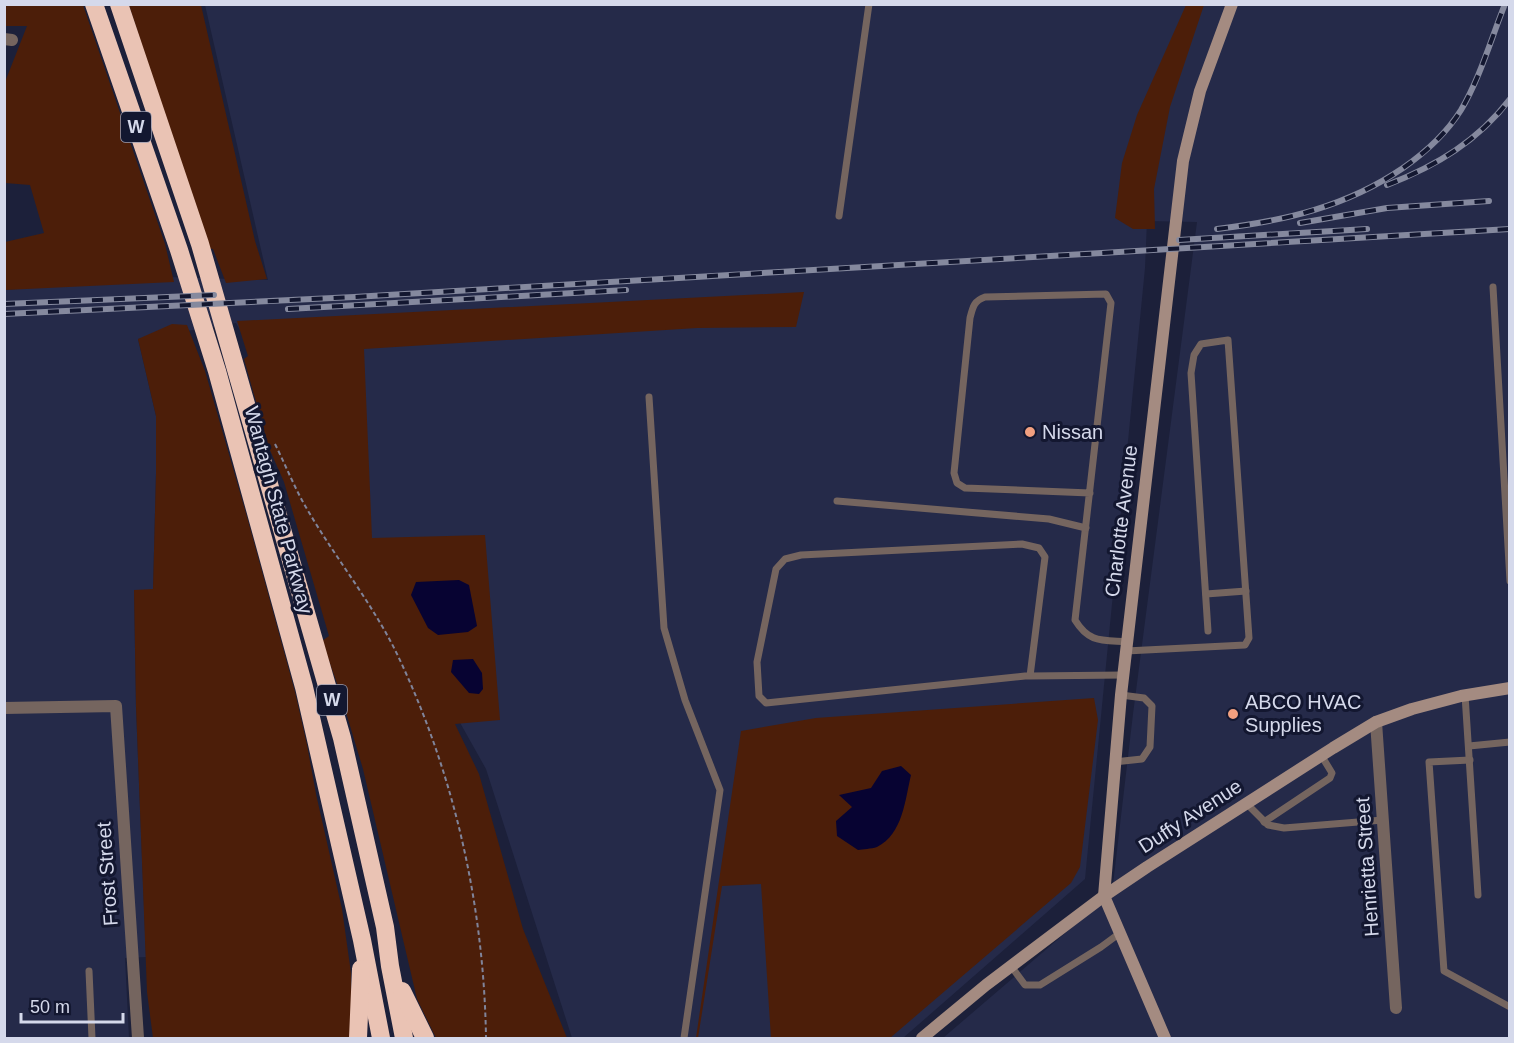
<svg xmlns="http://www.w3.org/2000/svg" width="1514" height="1043" font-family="Helvetica,sans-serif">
<rect width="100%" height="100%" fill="#1c203a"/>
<!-- built -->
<path fill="#252a49" d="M205,5h1304v1033h-566l169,-145 21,-179 64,-492 -50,-1 -2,47 -60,611 -182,159h-331l-86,-269 -250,-446 -98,16 18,77v58l-3,116h-19l2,117 10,250 -21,1 4,80h-124v-748l162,-13 101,3z"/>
<!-- green -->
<g fill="#4c1e09">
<path d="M5,4l78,1 82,239 9,38 -169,8v-48l39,-9 -14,-48 -25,-2v-101l22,-56h-22z"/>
<path d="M129,5h72l54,236 12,38 -41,4 -13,-34 -6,-1z"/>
<path d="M1186,5h18l-34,102 -16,82 1,40h-22l-18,-11 7,-55 15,-48z"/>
<path d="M804,292l-8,35 -99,1 -333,21 8,189 113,-3 15,185 -45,4 24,50 44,155 44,109h-131l-19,-39 -54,-230 -24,-80 -17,-48 7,-5 -45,-154 -15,-34 -25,-89 4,-3 -11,-35z"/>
<path d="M172,324l15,1 18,46 42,146 48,175 12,53 9,49 26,115 9,64v65h-198l-6,-46 -11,-285 -2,-117 19,-1 3,-115v-58l-18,-77z"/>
<path d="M1094,698l4,22 -18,147 -9,16 -181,155h-119l-10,-154 -39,2 -24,152h-2l45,-307 75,-13z"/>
</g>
<!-- water -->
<g fill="#070332">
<path d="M459,580l10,5 8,41 -9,6 -30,3 -10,-7 -17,-33 5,-13z"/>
<path d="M473,659l9,14 1,16 -4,5 -10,-1 -18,-21 2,-12z"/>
<path d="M901,766l10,9c-6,25 -8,59 -34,72 -6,2 -14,2 -19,3l-21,-14 -1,-15 16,-14 -13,-12 32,-7 11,-17z"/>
</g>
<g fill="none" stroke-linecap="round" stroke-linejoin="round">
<!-- path -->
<path stroke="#80849a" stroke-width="2" stroke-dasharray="4.5 3" stroke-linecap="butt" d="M275,444c11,22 20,45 32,65 29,50 66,95 91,147 57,120 86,251 88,382"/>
<!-- lane -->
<g stroke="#75655f" stroke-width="7">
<path d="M839,216l30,-212"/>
<path d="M1493,287l17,294"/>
<path d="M649,397l15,231 21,72 35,90 -36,248"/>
<path d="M1090,493l-125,-5 -8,-5 -3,-10 16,-155c3,-12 4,-17 15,-21l121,-3 5,9 -36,317c14,23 27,20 52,22"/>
<path d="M837,501l212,18 37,9"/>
<path d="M1206,594l40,-3"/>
<path d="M1126,651l119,-6 4,-7 -21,-298 -27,4 -7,11 -3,18 17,258"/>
<path d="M1030,676l15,-119 -6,-9 -17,-4 -221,11 -16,4 -9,10 -19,93 2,34 7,7 259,-27h5l93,-1"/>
<path d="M1465,695l13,200"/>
<path d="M1469,746l41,-4"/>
<path d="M1470,760l-41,2 15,209 66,36"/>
<path d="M1114,762l28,-3 8,-12 2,-41 -8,-8 -23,-3"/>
<path d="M1246,803l22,22 16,3 99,-8"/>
<path d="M1264,822l66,-44 2,-5 -11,-18"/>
<path d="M1011,966l14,19h15l61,-38 19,-14"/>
<path d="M89,971l3,67"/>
</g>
<!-- street -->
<g stroke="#75655f" stroke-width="12">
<path d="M4,39l8,1"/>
<path d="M4,708l112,-2 22,332"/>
<path d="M1376,722l20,286"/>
</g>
<!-- secondary -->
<g stroke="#a48b81" stroke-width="12">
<path d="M922,1038l64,-53 118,-89 43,-29 186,-119 43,-26 36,-13 49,-13 49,-8"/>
<path d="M1165,1038l-61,-142 17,-201 62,-534 17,-70 32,-87"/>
</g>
<!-- highway -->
<g stroke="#eac3b4" stroke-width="18">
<path d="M94,4l85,246 38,121 87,316 58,253 19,98"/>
<path d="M119,4l81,240 142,494 43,189 5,39 14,72"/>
<path d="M402,991l23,47"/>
<path d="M358,1038l3,-69"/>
</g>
<!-- rail casing -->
<g stroke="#85899e" stroke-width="6">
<g id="rail">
<path d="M1387,185c49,-19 91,-44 123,-86"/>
<path d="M1300,223l87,-15 102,-7"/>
<path d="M1217,229c67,-8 129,-22 186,-61 23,-16 43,-34 58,-58 19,-32 30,-71 44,-106"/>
<path d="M1179,240l188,-11"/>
<path d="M4,304l210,-9"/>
<path d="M288,309l338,-19"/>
<path d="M4,314l350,-17 1156,-68"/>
</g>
</g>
<!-- rail -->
<use href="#rail" stroke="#131730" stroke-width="4" stroke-dasharray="11" stroke-linecap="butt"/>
</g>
<!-- markers -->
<g fill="#f2a080" stroke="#131730" stroke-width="2">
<circle cx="1030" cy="432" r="6"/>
<circle cx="1233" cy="714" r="6"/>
</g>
<g text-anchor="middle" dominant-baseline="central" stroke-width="6" stroke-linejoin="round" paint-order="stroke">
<!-- shield labels -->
<g fill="#131730" stroke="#9b9fb3" stroke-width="1.5">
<rect x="121" y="112" width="30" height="30" rx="4.5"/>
<rect x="317" y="685" width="30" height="30" rx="4.5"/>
</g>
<g font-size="18" font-weight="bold" fill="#d5d9eb">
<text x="136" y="127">W</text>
<text x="332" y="700">W</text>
</g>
<!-- poi labels -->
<g font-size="20" fill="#d5d9eb" stroke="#131730" text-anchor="start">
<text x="1042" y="432">Nissan</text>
<text x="1245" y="702">ABCO HVAC<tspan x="1245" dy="23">Supplies</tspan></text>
</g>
<!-- street labels -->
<g font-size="20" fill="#d5d9eb" stroke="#131730">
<text transform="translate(279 510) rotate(75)">Wantagh State Parkway</text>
<text transform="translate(1121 521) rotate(-83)">Charlotte Avenue</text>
<text transform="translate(1190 816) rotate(-33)">Duffy Avenue</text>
<text transform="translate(1367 867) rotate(-94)">Henrietta Street</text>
<text transform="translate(107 874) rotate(-94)">Frost Street</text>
</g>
</g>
<!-- border -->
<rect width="1514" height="1043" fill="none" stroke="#d5d9eb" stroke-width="12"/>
<!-- scale -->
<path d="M21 1013v9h102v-9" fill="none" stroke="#d5d9eb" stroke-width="3"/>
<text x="30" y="1013" font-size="18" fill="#d5d9eb" stroke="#131730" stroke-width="4.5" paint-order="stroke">50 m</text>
</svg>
